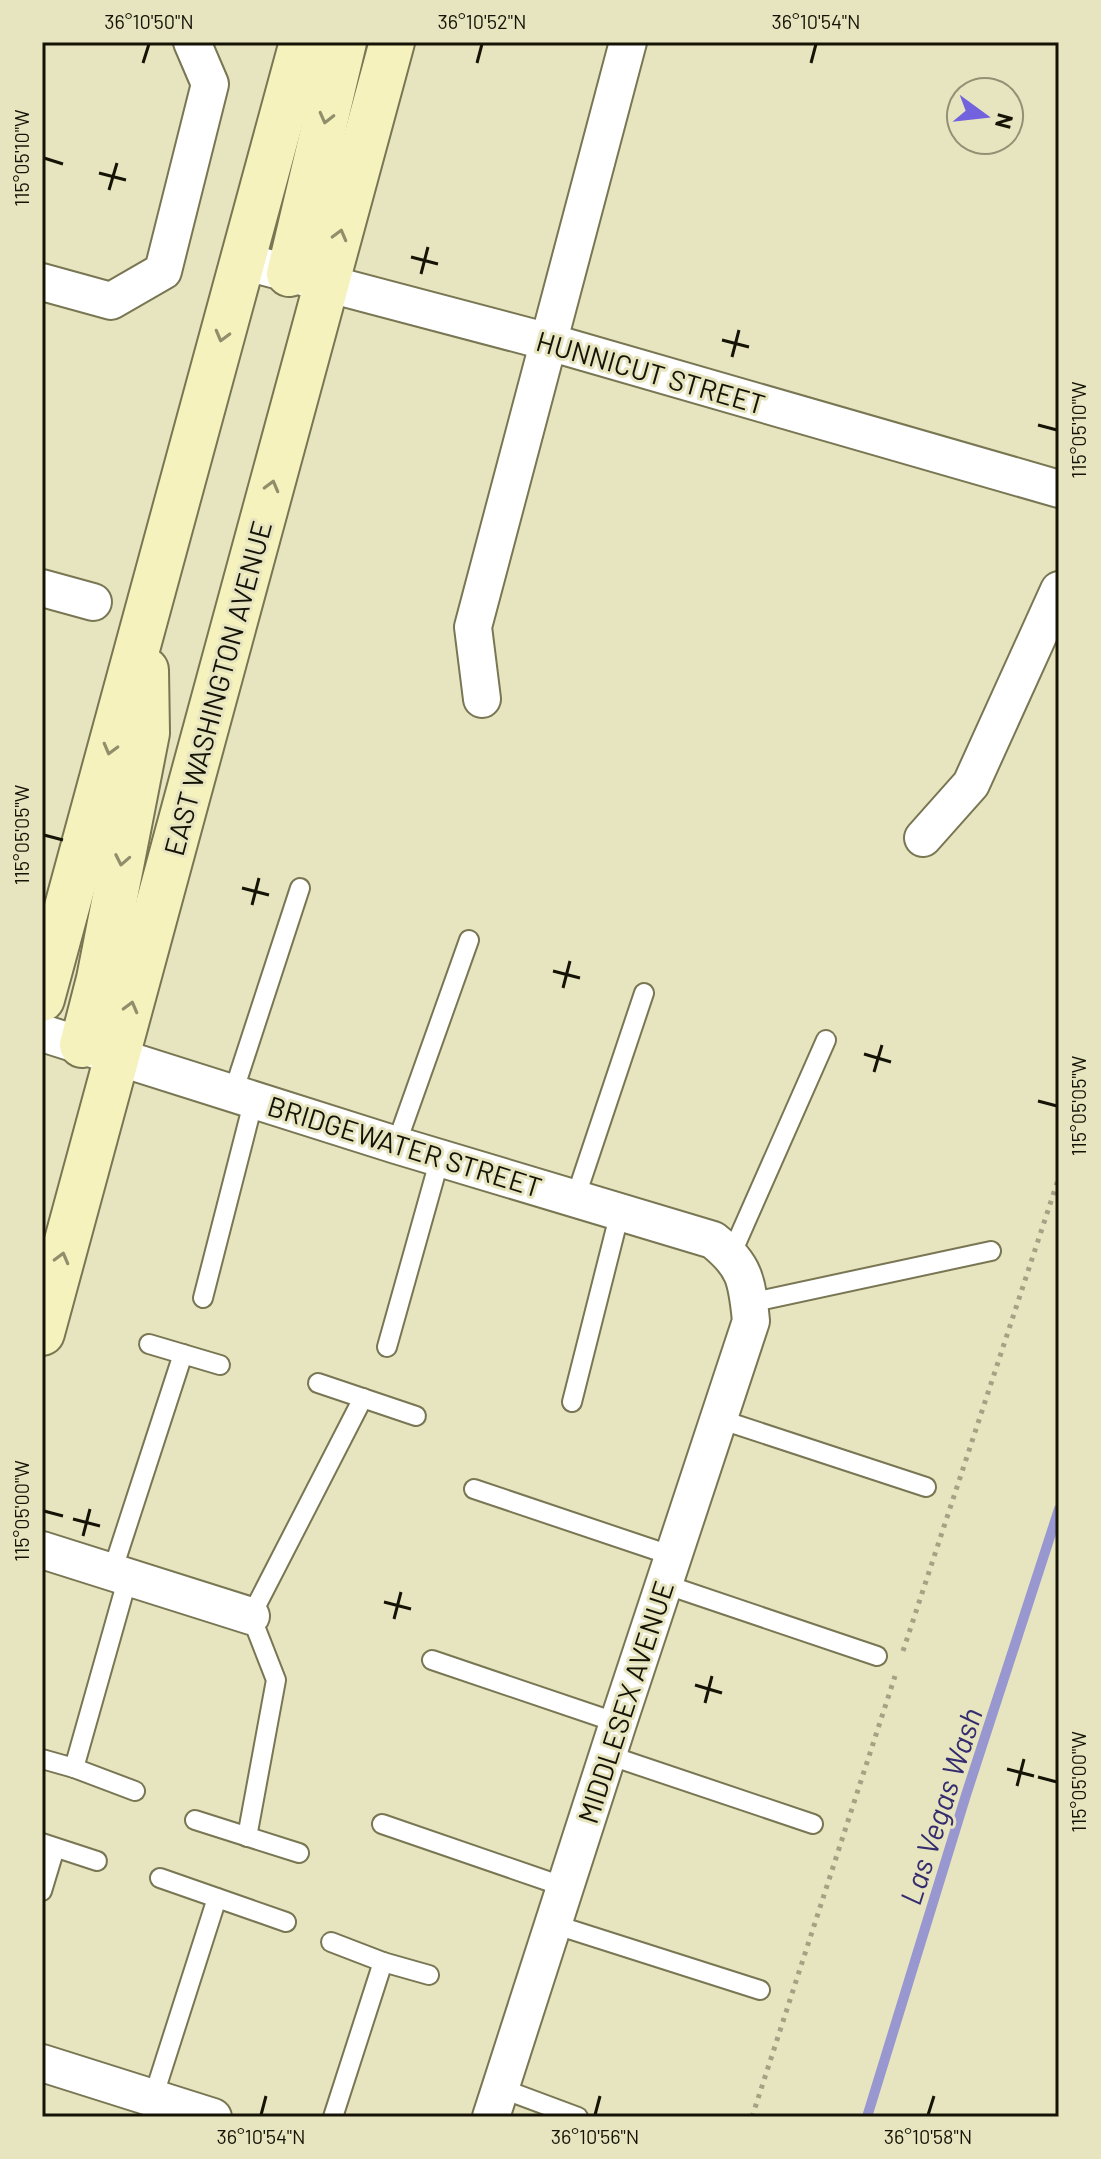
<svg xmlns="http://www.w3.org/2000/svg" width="1101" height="2159" font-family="Barlow,sans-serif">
<rect width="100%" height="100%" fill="#e7e5bf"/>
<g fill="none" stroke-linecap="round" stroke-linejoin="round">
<!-- stream -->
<path stroke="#9897d0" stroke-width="10" d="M867,2117l99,-322 93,-286"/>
<!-- lane casing -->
<g stroke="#787653" stroke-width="22">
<g id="lane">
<path d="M233,1093l67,-205"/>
<path d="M396,1145l73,-205"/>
<path d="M575,1199l69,-206"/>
<path d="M731,1255l95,-215"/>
<path d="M203,1298l51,-199"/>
<path d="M749,1303l242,-52"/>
<path d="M149,1344l71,21"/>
<path d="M387,1347l53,-189"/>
<path d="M318,1383l98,33"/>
<path d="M572,1402l48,-190"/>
<path d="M719,1419l207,68"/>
<path d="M474,1489l199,67"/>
<path d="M112,1572l71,-218"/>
<path d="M664,1584l213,72"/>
<path d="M432,1660l186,63"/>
<path d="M608,1755l205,69"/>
<path d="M42,1759l32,9 54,-191"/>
<path d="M74,1768l61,23"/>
<path d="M195,1820l104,33"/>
<path d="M382,1824l183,63"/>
<path d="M247,1837l29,-157 -25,-64 112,-218"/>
<path d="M42,1843l55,18"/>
<path d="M160,1878l126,44"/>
<path d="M42,1891l13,-43"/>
<path d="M553,1924l207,66"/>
<path d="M331,1942l52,20"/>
<path d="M500,2088l78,29"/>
<path d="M153,2098l64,-200"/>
<path d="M333,2117l50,-155 46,13"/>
</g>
</g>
<!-- street casing -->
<g stroke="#787653" stroke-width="40">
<g id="street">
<path d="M242,261l307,81 510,147"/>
<path d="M42,282l69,19 52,-30 47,-187 -18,-42"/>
<path d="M42,588l51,14"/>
<path d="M482,699l-9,-72 155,-585"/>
<path d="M923,838l48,-54 88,-194"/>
<path d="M42,1033l354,112 317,95c33,26 34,42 38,81l-133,402 -127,394"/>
<path d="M42,1550l209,66"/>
<path d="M42,2063l171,54"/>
</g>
</g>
<!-- secondary casing -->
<g stroke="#787653" stroke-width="48">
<g id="secondary">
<path d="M289,274l55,-232"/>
<path d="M42,999l260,-957"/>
<path d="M82,1045l17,-66 48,-246 -1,-63"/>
<path d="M42,1333l350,-1291"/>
</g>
</g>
<!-- path -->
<g stroke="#a4a284" stroke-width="5" stroke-dasharray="4 6" stroke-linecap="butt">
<path d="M903,1651l156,-474"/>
<path d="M752,2117l143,-441"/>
</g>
<!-- lane -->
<use href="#lane" stroke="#fff" stroke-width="18"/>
<!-- street -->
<use href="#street" stroke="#fff" stroke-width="36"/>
<!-- secondary -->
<use href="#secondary" stroke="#f6f2be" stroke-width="44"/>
</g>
<!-- one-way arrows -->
<defs><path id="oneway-chevron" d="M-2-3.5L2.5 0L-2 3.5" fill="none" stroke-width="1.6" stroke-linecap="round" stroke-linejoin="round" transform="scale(2)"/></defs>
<g stroke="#908e6b">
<use href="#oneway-chevron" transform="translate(326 118) rotate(104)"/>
<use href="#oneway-chevron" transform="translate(340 235) rotate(-75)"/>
<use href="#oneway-chevron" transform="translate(222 336) rotate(105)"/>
<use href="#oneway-chevron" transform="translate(272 486) rotate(-75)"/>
<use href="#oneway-chevron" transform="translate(110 749) rotate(105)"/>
<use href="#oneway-chevron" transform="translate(122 860) rotate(101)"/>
<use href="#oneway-chevron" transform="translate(131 1007) rotate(-75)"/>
<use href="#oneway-chevron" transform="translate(62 1258) rotate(-75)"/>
</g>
<!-- ticks -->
<path fill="none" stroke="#141306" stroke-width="3" d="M143,63l6,-19M477,63l5,-19M811,63l5,-19M44,158l19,6M99,173l27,7M109,190l8,-27M411,257l27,7M421,274l7,-27M722,340l27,7M732,357l7,-27M1038,425l19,5M44,835l19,5M242,888l27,7M252,905l7,-27M553,971l27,7M563,988l7,-27M864,1054l27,8M874,1072l8,-27M1038,1101l19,5M44,1511l19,5M73,1519l27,7M83,1536l7,-27M384,1602l27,7M394,1619l7,-27M695,1685l27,8M705,1703l7,-27M1007,1769l27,7M1038,1777l19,5M1017,1786l7,-27M261,2115l5,-19M595,2115l5,-19M928,2115l6,-19"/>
<g text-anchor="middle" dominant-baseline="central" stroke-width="6" stroke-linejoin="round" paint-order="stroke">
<!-- street labels -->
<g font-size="28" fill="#141306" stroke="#e7e5bf">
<text transform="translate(651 372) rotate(16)">HUNNICUT STREET</text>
<text transform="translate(217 688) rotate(-75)">EAST WASHINGTON AVENUE</text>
<text transform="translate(405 1146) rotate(17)">BRIDGEWATER STREET</text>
<text transform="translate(625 1702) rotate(-72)">MIDDLESEX AVENUE</text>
</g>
<!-- water labels -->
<g font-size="30" font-style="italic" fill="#352c70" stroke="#e7e5bf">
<text transform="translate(940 1806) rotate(-72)">Las Vegas Wash</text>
</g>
</g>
<!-- border -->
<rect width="1101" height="2159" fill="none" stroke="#e7e5bf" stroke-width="88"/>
<!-- north arrow -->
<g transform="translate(985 116) rotate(105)"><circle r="38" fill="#e7e5bf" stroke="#939175" stroke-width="2"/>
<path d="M0-6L14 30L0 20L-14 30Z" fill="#7262dd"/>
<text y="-12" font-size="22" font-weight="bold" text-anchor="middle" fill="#141306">N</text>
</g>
<rect x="44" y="44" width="1013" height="2071" fill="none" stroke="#141306" stroke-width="3"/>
<g font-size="20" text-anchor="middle" fill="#141306">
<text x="149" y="29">36°10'50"N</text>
<text x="482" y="29">36°10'52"N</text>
<text x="816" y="29">36°10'54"N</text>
<text transform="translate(22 158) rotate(-90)" y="7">115°05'10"W</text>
<text transform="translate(1079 430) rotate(-90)" y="7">115°05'10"W</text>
<text transform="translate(22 835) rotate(-90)" y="7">115°05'05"W</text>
<text transform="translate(1079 1106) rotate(-90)" y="7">115°05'05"W</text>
<text transform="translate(22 1511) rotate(-90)" y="7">115°05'00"W</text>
<text transform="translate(1079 1782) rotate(-90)" y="7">115°05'00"W</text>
<text x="261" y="2144">36°10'54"N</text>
<text x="595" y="2144">36°10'56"N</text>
<text x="928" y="2144">36°10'58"N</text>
</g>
</svg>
